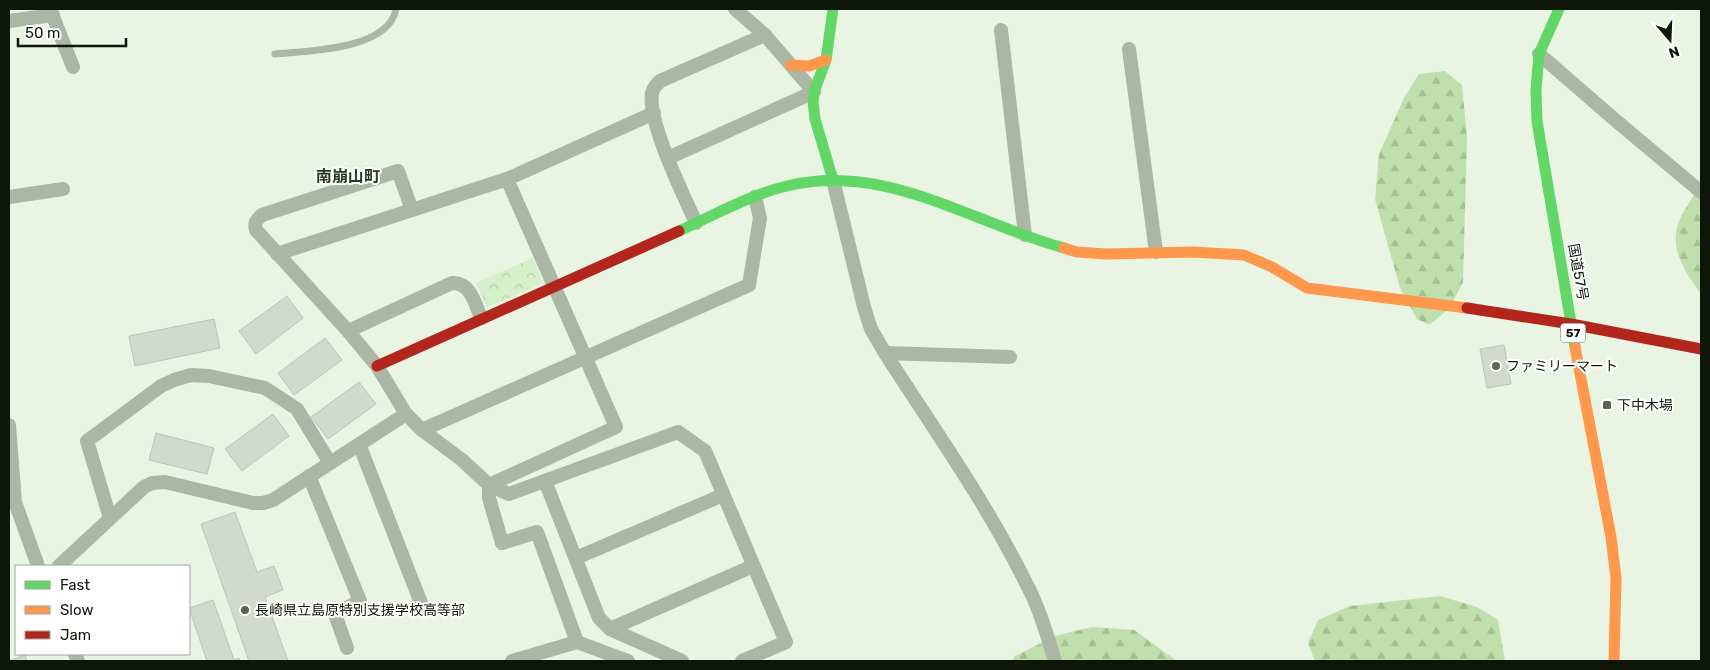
<svg xmlns="http://www.w3.org/2000/svg" width="1710" height="670" font-family="Rubik,'Noto Sans JP',sans-serif">
<defs>
<pattern id="forest-firs" width="22" height="20" patternUnits="userSpaceOnUse" patternTransform="scale(1.25)"><rect width="22" height="20" fill="#bfdfad"/><path d="M5 1l3.5 6h-7zM16 11l3.5 6h-7z" fill="#a3bf94"/></pattern>
<pattern id="park-crowns" width="20" height="18" patternUnits="userSpaceOnUse" patternTransform="scale(1.25)"><rect width="20" height="18" fill="#d6f0c9"/><path d="M2 6a3 3 0 1 1 6 0M12 15a3 3 0 1 1 6 0" fill="none" stroke="#b6cdab"/></pattern>
</defs>
<rect width="100%" height="100%" fill="#e9f4e3"/>
<!-- forest -->
<g fill="url(#forest-firs)">
<path d="M1445,71l17,14 5,52 -4,145 -13,26 -21,17 -12,-6 -17,-31 -25,-89 4,-45 26,-58 14,-22z"/>
<path d="M1701,191v103c-20,-28 -37,-53 -15,-86 4,-7 7,-14 15,-17z"/>
<path d="M1440,596l37,11 21,13 7,41h-190l-7,-18 10,-23 32,-14z"/>
<path d="M1092,627l42,3 43,31h-165l3,-5 40,-20z"/>
</g>
<!-- park -->
<path fill="url(#park-crowns)" d="M533,258l10,25 -56,25 -11,-25z"/>
<!-- building -->
<g fill="#d2dacd" stroke="#bcc5b8">
<path d="M287,296l16,22 -47,36 -17,-23z"/>
<path d="M214,319l6,29 -85,18 -6,-30z"/>
<path d="M325,338l17,22 -48,35 -16,-22z"/>
<path d="M1504,345l7,39 -24,4 -7,-39z"/>
<path d="M359,382l17,22 -48,35 -17,-22z"/>
<path d="M273,414l16,22 -47,35 -17,-22z"/>
<path d="M156,433l58,15 -7,26 -58,-14z"/>
<path d="M235,512l22,60 17,-6 9,24 -18,7 23,64h-39l-48,-137z"/>
<path d="M213,600l21,60 5,-2 1,3h-33l-18,-53z"/>
<path d="M25,655l2,6h-18z"/>
</g>
<g fill="none" stroke-linecap="round" stroke-linejoin="round">
<!-- lane -->
<path stroke="#abb6a5" stroke-width="7" d="M275,54c32,-3 114,-4 121,-45"/>
<!-- street -->
<g stroke="#abb6a5" stroke-width="14">
<path d="M50,9l23,58"/>
<path d="M9,21l44,-6"/>
<path d="M1001,30l24,205"/>
<path d="M1129,49l27,203"/>
<path d="M1539,54l75,65 87,73"/>
<path d="M668,158l146,-66 -49,-57 -30,-26"/>
<path d="M507,179l109,248 -127,58v13l13,45 35,-11 40,110 51,19"/>
<path d="M833,180l31,127 7,22 14,24c48,75 101,149 141,230 13,24 21,52 29,78"/>
<path d="M9,197l54,-8"/>
<path d="M412,210l-14,-39 -136,44c-6,5 -8,8 -6,15l92,101 29,35 29,48 16,16 40,30 27,25 20,9 169,-62 27,19 81,191 -44,19"/>
<path d="M696,223c-12,-27 -49,-102 -44,-130 1,-5 4,-8 8,-12l105,-46"/>
<path d="M277,254l230,-75 147,-66"/>
<path d="M348,331l104,-48c19,-1 23,21 29,35"/>
<path d="M885,353l125,4"/>
<path d="M9,425l6,77 23,64"/>
<path d="M422,430l327,-145 11,-67 -5,-21"/>
<path d="M359,444l62,159"/>
<path d="M309,476l51,125 -25,13 12,34"/>
<path d="M545,481l54,137 11,11 72,32"/>
<path d="M110,518l-23,-77 74,-55 13,-6 17,-5 18,1 56,12 32,21 33,54"/>
<path d="M576,558l147,-63"/>
<path d="M59,566l85,-79 8,-4 13,-1 88,21h10l10,-3 133,-86"/>
<path d="M610,629l143,-63"/>
<path d="M75,654l3,7"/>
<path d="M512,661l65,-19"/>
</g>
<!-- fast -->
<g stroke="#63d668" stroke-width="11">
<path d="M833,9l-7,51 -12,32 -1,10 2,17 18,61"/>
<path d="M1559,9l-20,45 -3,36 1,31 38,226"/>
<path d="M679,231c33,-15 73,-37 108,-45 99,-24 185,37 277,62"/>
</g>
<!-- slow -->
<g stroke="#ff974d" stroke-width="11">
<path d="M791,65l18,1 17,-6"/>
<path d="M1064,248l13,4 29,2 87,-2 51,3 28,12 35,21 160,20"/>
<path d="M1575,347l36,190 5,41 -2,83"/>
</g>
<!-- jam -->
<g stroke="#b3261e" stroke-width="11">
<path d="M1467,308l104,16 130,25"/>
<path d="M377,366l302,-135"/>
</g>
</g>
<!-- markers -->
<g fill="#5b6456" stroke="#fff" stroke-width="2">
<circle cx="1496" cy="366" r="5"/>
<rect x="1602" y="400" width="10" height="10" rx="2.5"/>
<circle cx="245" cy="610" r="5"/>
</g>
<g text-anchor="middle" dominant-baseline="central" stroke-width="4" stroke-linejoin="round" paint-order="stroke">
<!-- shield labels -->
<rect fill="#fff" stroke="#565c54" stroke-width="1" x="1560.5" y="323.5" width="25" height="19" rx="4"/>
<g font-size="12" font-weight="bold" fill="#0e160a">
<text x="1573" y="333">57</text>
</g>
<!-- street labels -->
<g font-size="14" fill="#0e160a" stroke="#fff">
<text transform="translate(1578 272) rotate(80)">国道57号</text>
</g>
<!-- poi labels -->
<g font-size="14" fill="#0e160a" stroke="#fff" text-anchor="start">
<text x="1506" y="366">ファミリーマート</text>
<text x="1617" y="405">下中木場</text>
<text x="255" y="610">長崎県立島原特別支援学校高等部</text>
</g>
<!-- quarter labels -->
<g font-size="16" font-weight="bold" fill="#29391f" stroke="#fff">
<text x="348" y="176">南崩山町</text>
</g>
</g>
<!-- border -->
<rect width="1710" height="670" fill="none" stroke="#0e160a" stroke-width="20"/>
<!-- legend -->
<rect x="15" y="565" width="175" height="90" fill="#ffffff" stroke="#9fa29d"/>
<rect x="25" y="581" width="25" height="8" fill="#63d668" stroke="#9fa29d"/>
<text x="60" y="590" font-size="15" fill="#0e160a">Fast</text>
<rect x="25" y="606" width="25" height="8" fill="#ff974d" stroke="#9fa29d"/>
<text x="60" y="615" font-size="15" fill="#0e160a">Slow</text>
<rect x="25" y="631" width="25" height="8" fill="#b3261e" stroke="#9fa29d"/>
<text x="60" y="640" font-size="15" fill="#0e160a">Jam</text>
<!-- north arrow -->
<g transform="translate(1670 40) rotate(161)" stroke="#ffffff" stroke-width="4" paint-order="stroke">
<path d="M0-4L9 19L0 12L-9 19Z" fill="#0e160a"/>
<text y="-8" font-size="14" font-weight="bold" text-anchor="middle" fill="#0e160a">N</text>
</g>
<!-- scale -->
<path d="M18 38v8h108v-8" fill="none" stroke="#0e160a" stroke-width="2.5"/>
<text x="25" y="38" font-size="15" fill="#0e160a" stroke="#ffffff" stroke-width="4" paint-order="stroke">50 m</text>
</svg>
